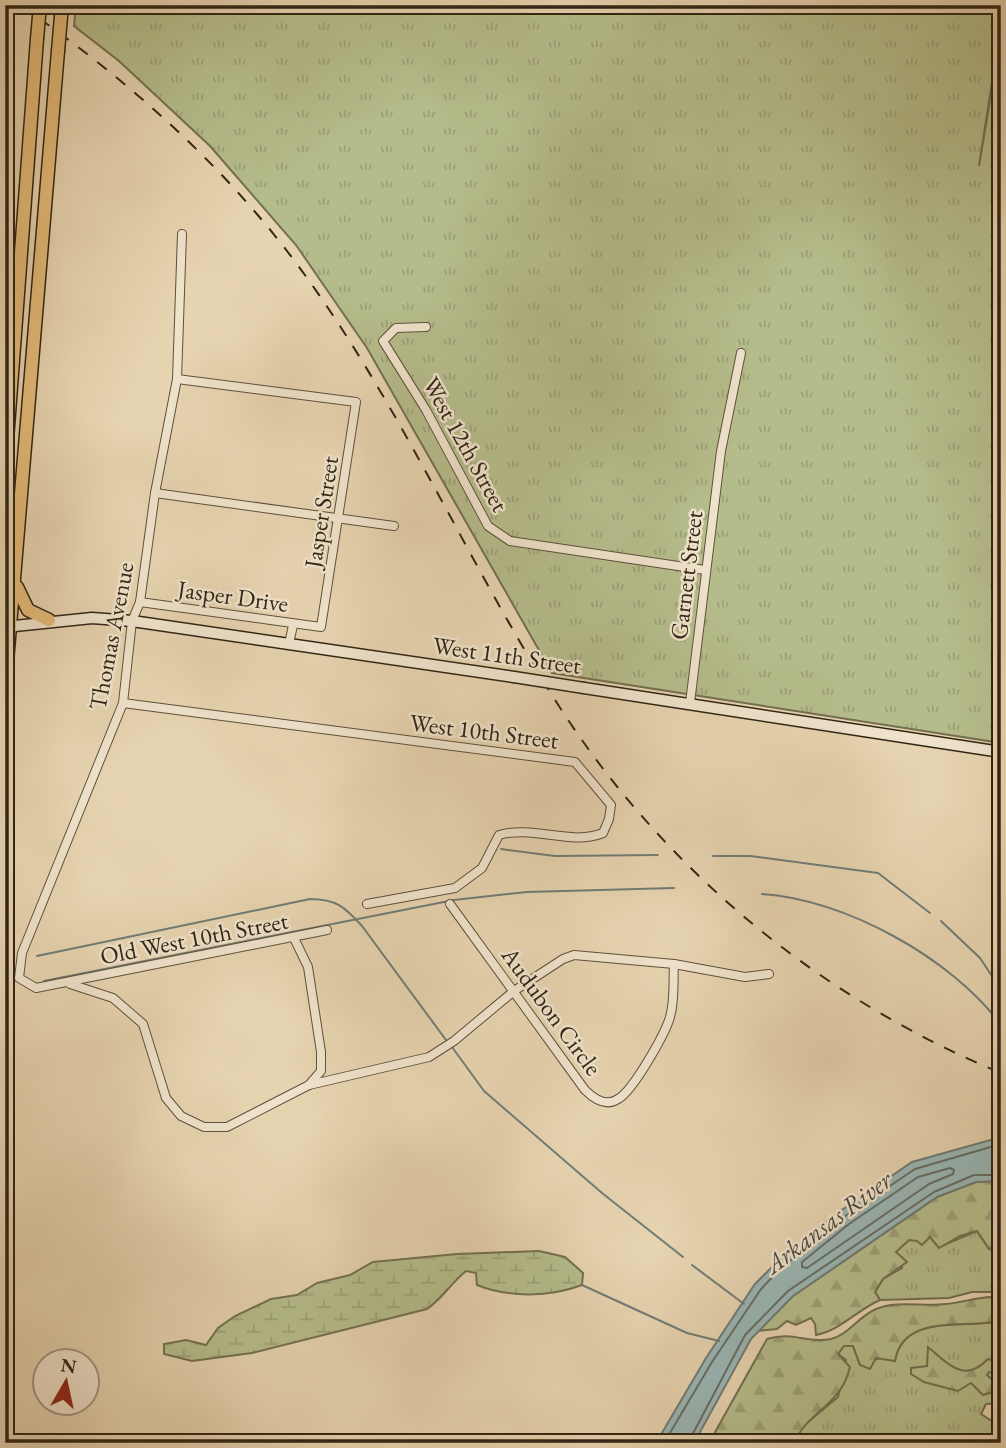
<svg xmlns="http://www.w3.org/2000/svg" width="1006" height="1448" font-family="'EB Garamond',serif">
<defs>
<pattern id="grass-tufts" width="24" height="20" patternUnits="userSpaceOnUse" patternTransform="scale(1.75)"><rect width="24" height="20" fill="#b5bc8b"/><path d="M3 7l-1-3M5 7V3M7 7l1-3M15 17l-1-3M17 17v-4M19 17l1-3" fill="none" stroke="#9ca177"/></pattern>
<pattern id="forest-firs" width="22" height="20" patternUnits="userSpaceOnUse" patternTransform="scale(1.75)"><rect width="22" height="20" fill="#b5bc8b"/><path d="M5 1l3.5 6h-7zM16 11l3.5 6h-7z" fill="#9ca177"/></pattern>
<pattern id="wetland-marsh" width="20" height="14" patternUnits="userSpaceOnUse" patternTransform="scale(1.75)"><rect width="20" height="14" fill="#b5bc8b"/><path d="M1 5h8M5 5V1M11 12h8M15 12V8" fill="none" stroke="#9ca177"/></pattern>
</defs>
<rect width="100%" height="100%" fill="#e6d3af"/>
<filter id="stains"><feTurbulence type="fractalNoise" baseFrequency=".00286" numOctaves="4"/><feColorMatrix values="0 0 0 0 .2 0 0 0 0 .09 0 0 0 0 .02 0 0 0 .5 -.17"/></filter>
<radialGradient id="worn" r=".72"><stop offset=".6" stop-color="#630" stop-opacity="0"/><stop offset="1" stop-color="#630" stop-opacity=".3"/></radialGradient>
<!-- grass -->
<g fill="url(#grass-tufts)" stroke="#737050" stroke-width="2">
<path d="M76,5h925v19l-22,142 22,-132v709l-449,-70 -185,-325 -71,-103 -86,-99 -91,-85 -45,-35z"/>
<path d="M977,1231l12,18 12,-2 -3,30 3,15h-29l-23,6 -69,2 -5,-8 8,-13 19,-11v-11l-7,-5 14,-12 21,-3 9,10z"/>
<path d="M1001,1321v82l-15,1 -5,10 20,13 -1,16h-206l7,-15 37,-31 8,-37 -8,-6 6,-8h9l7,19 23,-8 12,4c8,-48 70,-32 106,-40z"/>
</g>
<!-- forest -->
<g fill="url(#forest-firs)" stroke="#737050" stroke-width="2">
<path d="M1001,1181v66l-12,2 -12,-18 -17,5 -21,12 -9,-11 -8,8 -5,-4 -8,-1 -13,12 11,10 -24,17 -8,13 5,8c-23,10 -39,30 -64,35l-1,-11 -4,-6 -15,7 -9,-4 -10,8 -19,2 35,-35 144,-99 39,-15z"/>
<path d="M989,1297l12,1v23c-36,8 -99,-8 -106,40l-19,-3 -6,11 -10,-4 -7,-19h-9l-6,8 12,13c-10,41 -40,41 -56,76h-85l58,-104c27,-8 39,5 64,0 17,-4 28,-23 45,-30 22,-9 46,-2 70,-5 14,-1 28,-6 43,-7z"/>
<path d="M928,1347c21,17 36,37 60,12l13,4v13l-12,-4 -2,3 11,10 1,5 -16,5 -12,-12 -13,8 -34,-9 -13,-8v-6l16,-2z"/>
</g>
<!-- wetland -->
<path fill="url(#wetland-marsh)" stroke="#737050" stroke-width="2" d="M539,1251l26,6 18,16 -1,12c-32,12 -73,13 -105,0l-1,-12 -10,-2c-15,12 -24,28 -39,38l-175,44 -60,8 -28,-7v-10l22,-4 20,5 12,-17 17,-12 36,-17 26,-4 20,-12 33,-8 23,-13 84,-8z"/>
<!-- water -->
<path fill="#9ab6b5" stroke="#707c75" stroke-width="2" d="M1001,1137v44l-25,1 -39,15 -144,99 -42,43 -57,104h-38l50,-85 49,-74 19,-19 65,-53 73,-50z"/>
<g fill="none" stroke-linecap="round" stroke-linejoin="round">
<!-- shore -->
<g stroke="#666e64" stroke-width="2">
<path d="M950,1168l4,2 -1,4 -24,10 -122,84 -5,-1v-5l47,-38 69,-47z"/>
<path d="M664,1443l48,-81 49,-73 18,-19 65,-53 71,-48 86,-25"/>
<path d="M688,1443l57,-108 43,-44 146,-99 40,-17h27"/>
</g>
<!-- stream -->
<g stroke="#707c75" stroke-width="2">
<path d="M501,849l54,7 103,-1"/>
<path d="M713,856h37l128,17 52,40"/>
<path d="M762,894c82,5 190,64 239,131"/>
<path d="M941,921l39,37 18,27"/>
<path d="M37,956l273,-57c26,0 35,8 52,27l84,114"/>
<path d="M44,981l410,-81 73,-8 147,-4"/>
<path d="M452,1047l32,44 118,102 81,64"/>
<path d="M692,1265l52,39"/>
<path d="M582,1285l105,48 32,8"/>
</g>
<!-- street casing -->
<g stroke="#5e503b" stroke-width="10">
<g id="street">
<path d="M182,234l-5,145 -22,114 -15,109 -8,19 -9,82 -101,250 -3,25 17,10 291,-58"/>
<path d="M426,327l-30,1 -13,13 43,69 62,116 22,15 195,29"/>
<path d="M155,493l239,33"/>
<path d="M140,602l181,25 35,-225 -179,-23"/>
<path d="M289,644l4,-19"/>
<path d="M123,703l452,59 36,43 -2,14 -6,14c-32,13 -70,-8 -104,2l-17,33 -27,20 -88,16"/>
<path d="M690,703l31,-252 20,-98"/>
<path d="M450,904l135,186c9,9 21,17 33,9 15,-8 47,-65 52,-82 5,-17 3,-36 4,-53"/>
<path d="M70,984l43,14 30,26 23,74 15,18 23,11h23l82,-42 12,-14v-19l-13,-85 -14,-29"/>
<path d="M309,1085l120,-28 25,-16 60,-50 49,-32 11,-4 100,9 71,13 24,-3"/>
</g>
</g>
<!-- secondary casing -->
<g stroke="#312514" stroke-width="13">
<g id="secondary">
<path d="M5,627l87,-9 40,3 382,56"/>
<path d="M584,688l417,64"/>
</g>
</g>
<!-- primary casing -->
<g stroke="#312514" stroke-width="15">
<g id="primary">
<path d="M5,467l32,-428"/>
<path d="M17,587l11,23 21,10"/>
<path d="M5,686l53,-635"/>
</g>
</g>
<!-- street -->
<use href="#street" stroke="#efe2cb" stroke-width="8"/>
<!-- secondary -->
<use href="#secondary" stroke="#efe2cb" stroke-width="10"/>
<!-- primary -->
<use href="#primary" stroke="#e3ba78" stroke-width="12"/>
<!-- rail -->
<path stroke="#312514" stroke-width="2" stroke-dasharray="12 12" stroke-linecap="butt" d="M20,5c100,69 192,149 267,246 107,139 176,304 270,452 106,166 262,295 444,370"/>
<!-- secondary-bridge casing -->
<g stroke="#312514" stroke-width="13" stroke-linecap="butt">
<path id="secondary-bridge" d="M514,677l70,11"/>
</g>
<!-- primary-bridge casing -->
<g stroke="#312514" stroke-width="15" stroke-linecap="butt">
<g id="primary-bridge">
<path d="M37,39l3,-34"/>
<path d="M58,51l4,-46"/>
</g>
</g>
<!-- secondary-bridge -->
<use href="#secondary-bridge" stroke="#efe2cb" stroke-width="10"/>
<!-- primary-bridge -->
<use href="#primary-bridge" stroke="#e3ba78" stroke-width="12"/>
</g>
<g text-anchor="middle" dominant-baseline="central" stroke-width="5" stroke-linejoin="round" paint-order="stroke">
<!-- street labels -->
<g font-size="24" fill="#312514" stroke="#efe2cb">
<text transform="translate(466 444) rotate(61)">West 12th Street</text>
<text transform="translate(321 512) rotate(-81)">Jasper Street</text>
<text transform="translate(686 575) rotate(-83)">Garnett Street</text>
<text transform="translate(233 596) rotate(8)">Jasper Drive</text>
<text transform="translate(111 636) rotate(-79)">Thomas Avenue</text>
<text transform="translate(507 655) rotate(8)">West 11th Street</text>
<text transform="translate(484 731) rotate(7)">West 10th Street</text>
<text transform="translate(194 938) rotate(-11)">Old West 10th Street</text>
<text transform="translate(552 1011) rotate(54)">Audubon Circle</text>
</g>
<!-- water labels -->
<g font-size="26" font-style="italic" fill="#4b493c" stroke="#efe2cb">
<text transform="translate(828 1222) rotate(-37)">Arkansas River</text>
</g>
</g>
<!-- margin -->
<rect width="1006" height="1448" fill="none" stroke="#e6d3af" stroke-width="28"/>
<rect x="7" y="7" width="992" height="1434" fill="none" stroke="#312514" stroke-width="3.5"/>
<rect x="14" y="14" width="978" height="1420" fill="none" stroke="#312514" stroke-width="2"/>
<!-- north arrow -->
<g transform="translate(66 1382) rotate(9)"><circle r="33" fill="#efe2cb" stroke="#a39682" stroke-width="2"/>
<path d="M0-5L12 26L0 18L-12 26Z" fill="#8f2418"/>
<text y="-10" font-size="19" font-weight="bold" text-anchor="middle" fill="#312514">N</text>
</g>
<rect width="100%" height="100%" filter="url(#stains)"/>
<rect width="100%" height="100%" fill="url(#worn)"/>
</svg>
